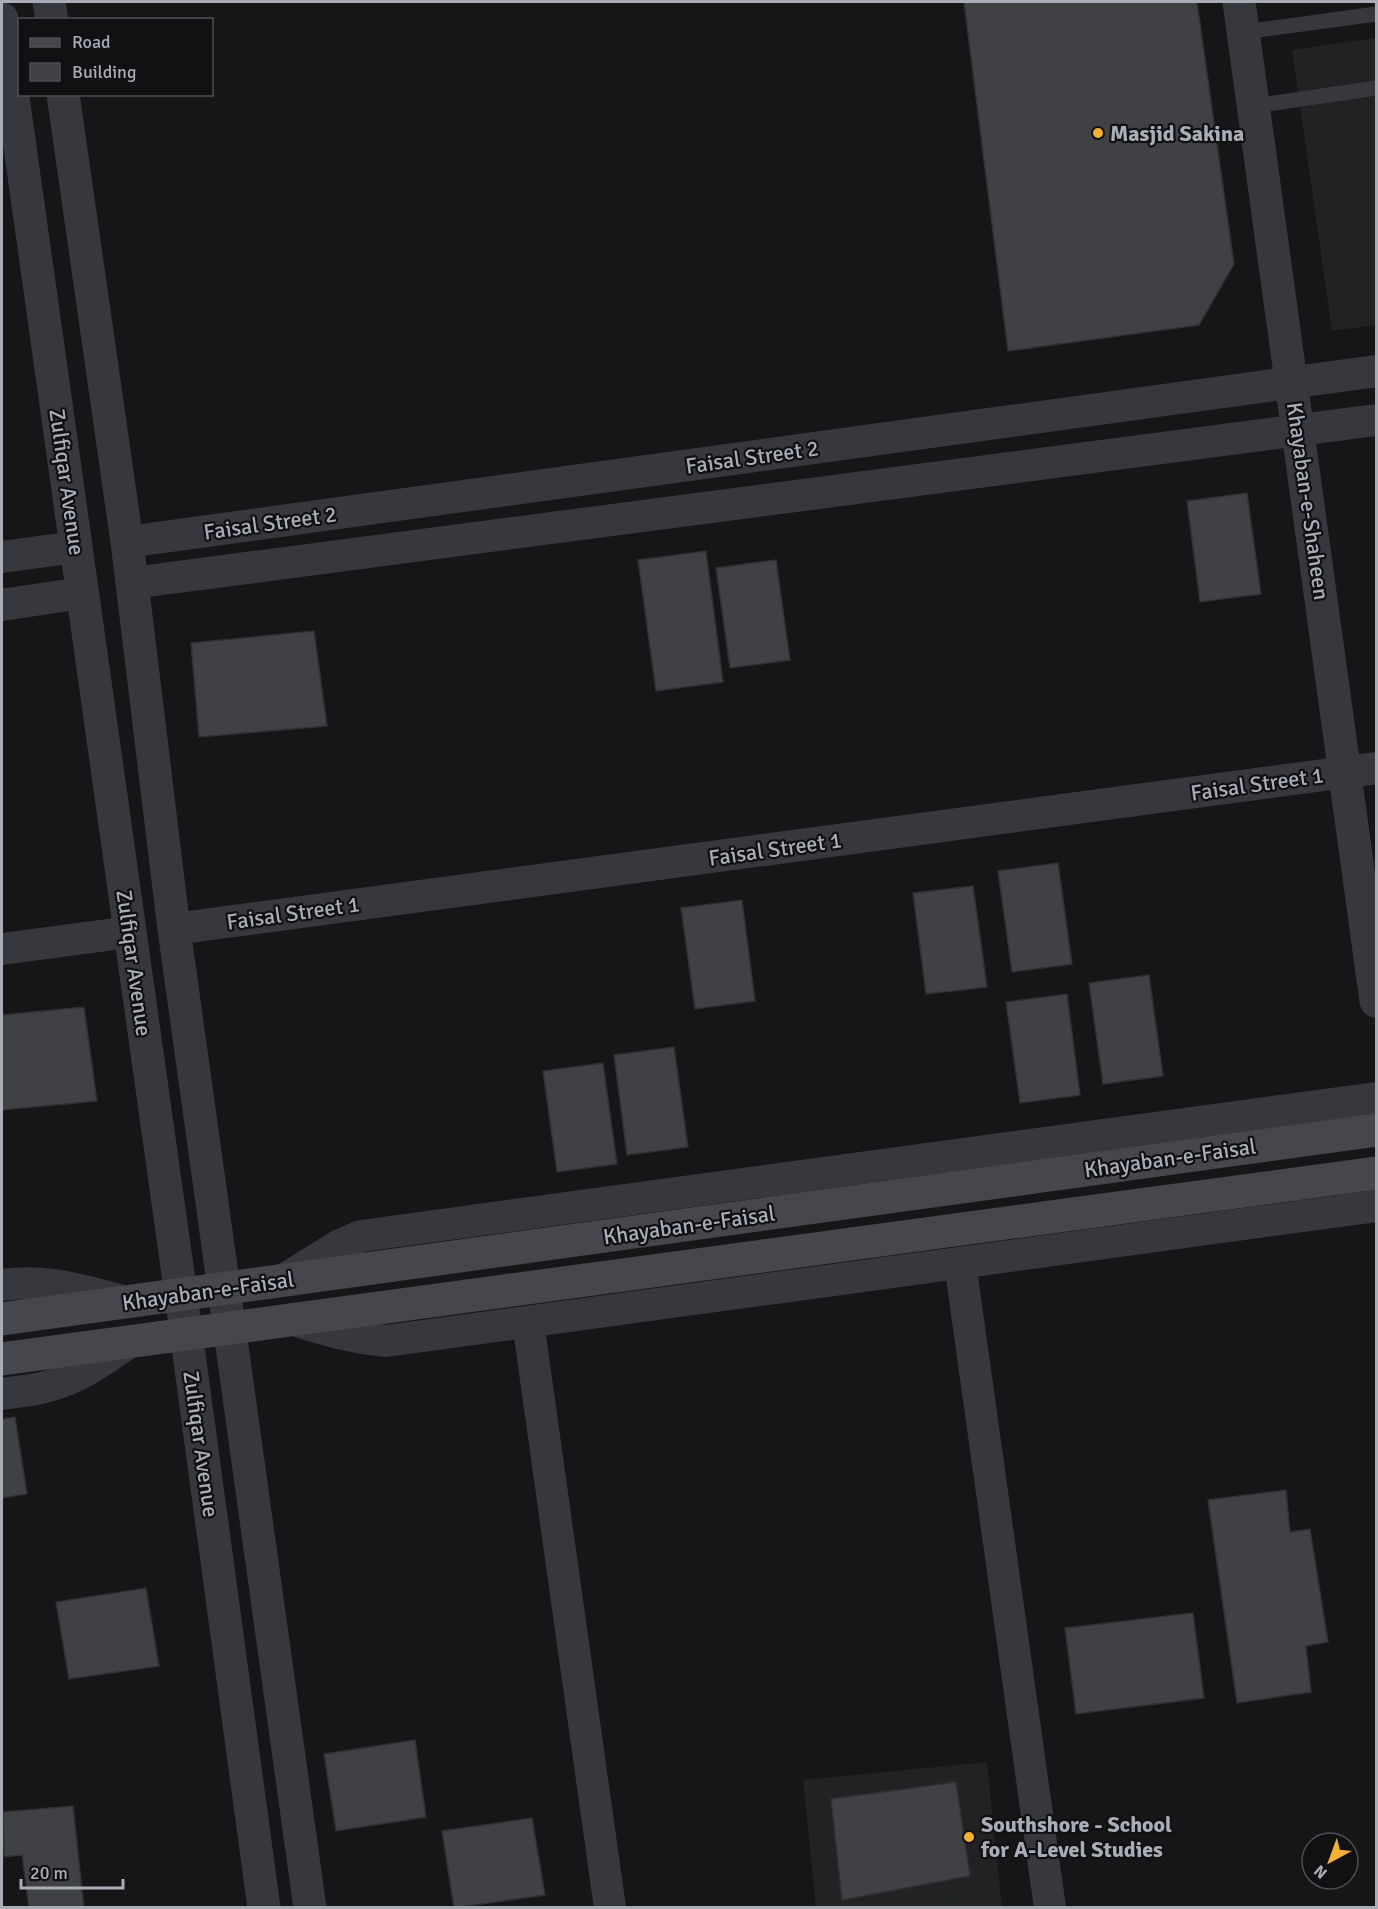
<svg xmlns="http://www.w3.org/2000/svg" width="1378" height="1909" font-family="Signika,sans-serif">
<rect width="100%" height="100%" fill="#161618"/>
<!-- built -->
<g fill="#222225">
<path d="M1376,38v287l-44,6 -40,-281z"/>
<path d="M987,1762l15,145h-186l-13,-127z"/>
</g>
<!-- green -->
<path fill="#1e261f" d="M956,1898v9h-65z"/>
<!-- building -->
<g fill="#404145" stroke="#303034" stroke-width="1.5">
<path d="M964,2h233l37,262 -35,61 -191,26z"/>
<path d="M1247,493l14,101 -61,8 -13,-101z"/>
<path d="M706,551l17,131 -67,9 -18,-131z"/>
<path d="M776,560l14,100 -60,8 -14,-100z"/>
<path d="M314,631l13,95 -128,11 -8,-94z"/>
<path d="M1058,863l14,101 -60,8 -14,-101z"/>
<path d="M973,886l14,101 -61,7 -13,-101z"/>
<path d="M742,900l13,101 -60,8 -14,-101z"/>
<path d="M1149,975l14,101 -60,8 -14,-101z"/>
<path d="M1067,994l13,101 -60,8 -14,-101z"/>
<path d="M84,1007l13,94 -95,9v-95z"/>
<path d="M674,1047l14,100 -61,8 -13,-100z"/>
<path d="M603,1063l14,101 -60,8 -14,-101z"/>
<path d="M15,1417l12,77 -25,4v-79z"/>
<path d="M1286,1490l4,42 20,-3 18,113 -22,4 5,46 -74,11 -29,-203z"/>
<path d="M146,1588l13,78 -90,13 -13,-77z"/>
<path d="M1193,1613l11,85 -128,16 -11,-86z"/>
<path d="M415,1740l11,77 -90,14 -12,-77z"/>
<path d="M956,1782l14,94 -128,24 -11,-101z"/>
<path d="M73,1806l11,102h-55l-7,-53 -18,2 -1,-45z"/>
<path d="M532,1818l13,77 -91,13 -12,-77z"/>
</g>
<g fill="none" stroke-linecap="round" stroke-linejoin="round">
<!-- service -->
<g stroke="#37383d" stroke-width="15">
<path d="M1244,32l132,-18"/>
<path d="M1254,106l122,-18"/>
</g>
<!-- minor -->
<g stroke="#37383d" stroke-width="32">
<path d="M127,542l1249,-171"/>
<path d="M2,557l74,-10"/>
<path d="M132,583l1244,-163"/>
<path d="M2,605l80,-12"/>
<path d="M174,929l1202,-161"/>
<path d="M2,949l128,-17"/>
<path d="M960,1263l90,645"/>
<path d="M283,1280l55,-34 23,-10 1015,-138"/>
<path d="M2,1285c42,-6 83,5 123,17"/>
<path d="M292,1319c32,11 61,19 94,22l990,-135"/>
<path d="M528,1322l82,586"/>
<path d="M2,1394c21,-3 44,-5 64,-14 23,-9 44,-25 65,-39"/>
</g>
<!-- tertiary -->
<g stroke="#37383d" stroke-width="33">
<path d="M49,2l3,18"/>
<path d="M1239,2l137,999"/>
<path d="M2,19l179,1276 83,613"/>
<path d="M63,94l64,448 47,387 136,979"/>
</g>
<!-- secondary -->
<g stroke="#45474d" stroke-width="33">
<path d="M2,1319l1374,-189"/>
<path d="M2,1359l1374,-186"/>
</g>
</g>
<!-- markers -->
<g fill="#f2b134" stroke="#111113" stroke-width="2">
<circle cx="1098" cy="133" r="6"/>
<circle cx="969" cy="1837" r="6"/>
</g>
<g text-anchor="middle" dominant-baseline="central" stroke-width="4.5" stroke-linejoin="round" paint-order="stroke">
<!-- poi labels -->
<g font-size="22" font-weight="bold" fill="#a8adb8" stroke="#111113" text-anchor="start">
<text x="1110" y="133">Masjid Sakina</text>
<text x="981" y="1824">Southshore - School<tspan x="981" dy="25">for A-Level Studies</tspan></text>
</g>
<!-- street labels -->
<g font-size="22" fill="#a8adb8" stroke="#111113">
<text transform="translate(752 457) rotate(-8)">Faisal Street 2</text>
<text transform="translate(67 482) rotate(82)">Zulfiqar Avenue</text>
<text transform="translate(1308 501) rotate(82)">Khayaban-e-Shaheen</text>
<text transform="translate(270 523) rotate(-8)">Faisal Street 2</text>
<text transform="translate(1257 784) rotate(-8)">Faisal Street 1</text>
<text transform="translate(775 849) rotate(-8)">Faisal Street 1</text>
<text transform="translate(293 913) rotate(-8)">Faisal Street 1</text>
<text transform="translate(134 963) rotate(82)">Zulfiqar Avenue</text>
<text transform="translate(1170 1158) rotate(-8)">Khayaban-e-Faisal</text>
<text transform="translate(689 1225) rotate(-8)">Khayaban-e-Faisal</text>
<text transform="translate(208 1291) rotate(-8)">Khayaban-e-Faisal</text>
<text transform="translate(201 1444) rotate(82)">Zulfiqar Avenue</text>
</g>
</g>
<!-- border -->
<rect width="1378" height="1909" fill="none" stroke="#a8adb8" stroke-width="6"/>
<!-- legend -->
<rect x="18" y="18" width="195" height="78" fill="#111113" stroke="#4d4f55" stroke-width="1.5"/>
<rect x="30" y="38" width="30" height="9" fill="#45474d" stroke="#4d4f55" stroke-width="1.5"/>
<text x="72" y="48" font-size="18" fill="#a8adb8">Road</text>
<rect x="30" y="63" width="30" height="18" fill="#404145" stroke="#4d4f55" stroke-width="1.5"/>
<text x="72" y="78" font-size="18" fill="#a8adb8">Building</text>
<!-- north arrow -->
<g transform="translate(1330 1861) rotate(221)"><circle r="28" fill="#111113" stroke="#4d4f55" stroke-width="1.5"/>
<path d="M0-4.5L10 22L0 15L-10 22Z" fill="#f2b134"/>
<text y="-9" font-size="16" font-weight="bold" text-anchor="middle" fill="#a8adb8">N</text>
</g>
<!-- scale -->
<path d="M21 1879v9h102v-9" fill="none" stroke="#a8adb8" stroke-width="3"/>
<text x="30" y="1879" font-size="18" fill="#a8adb8" stroke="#111113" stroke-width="4.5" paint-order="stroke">20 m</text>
</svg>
